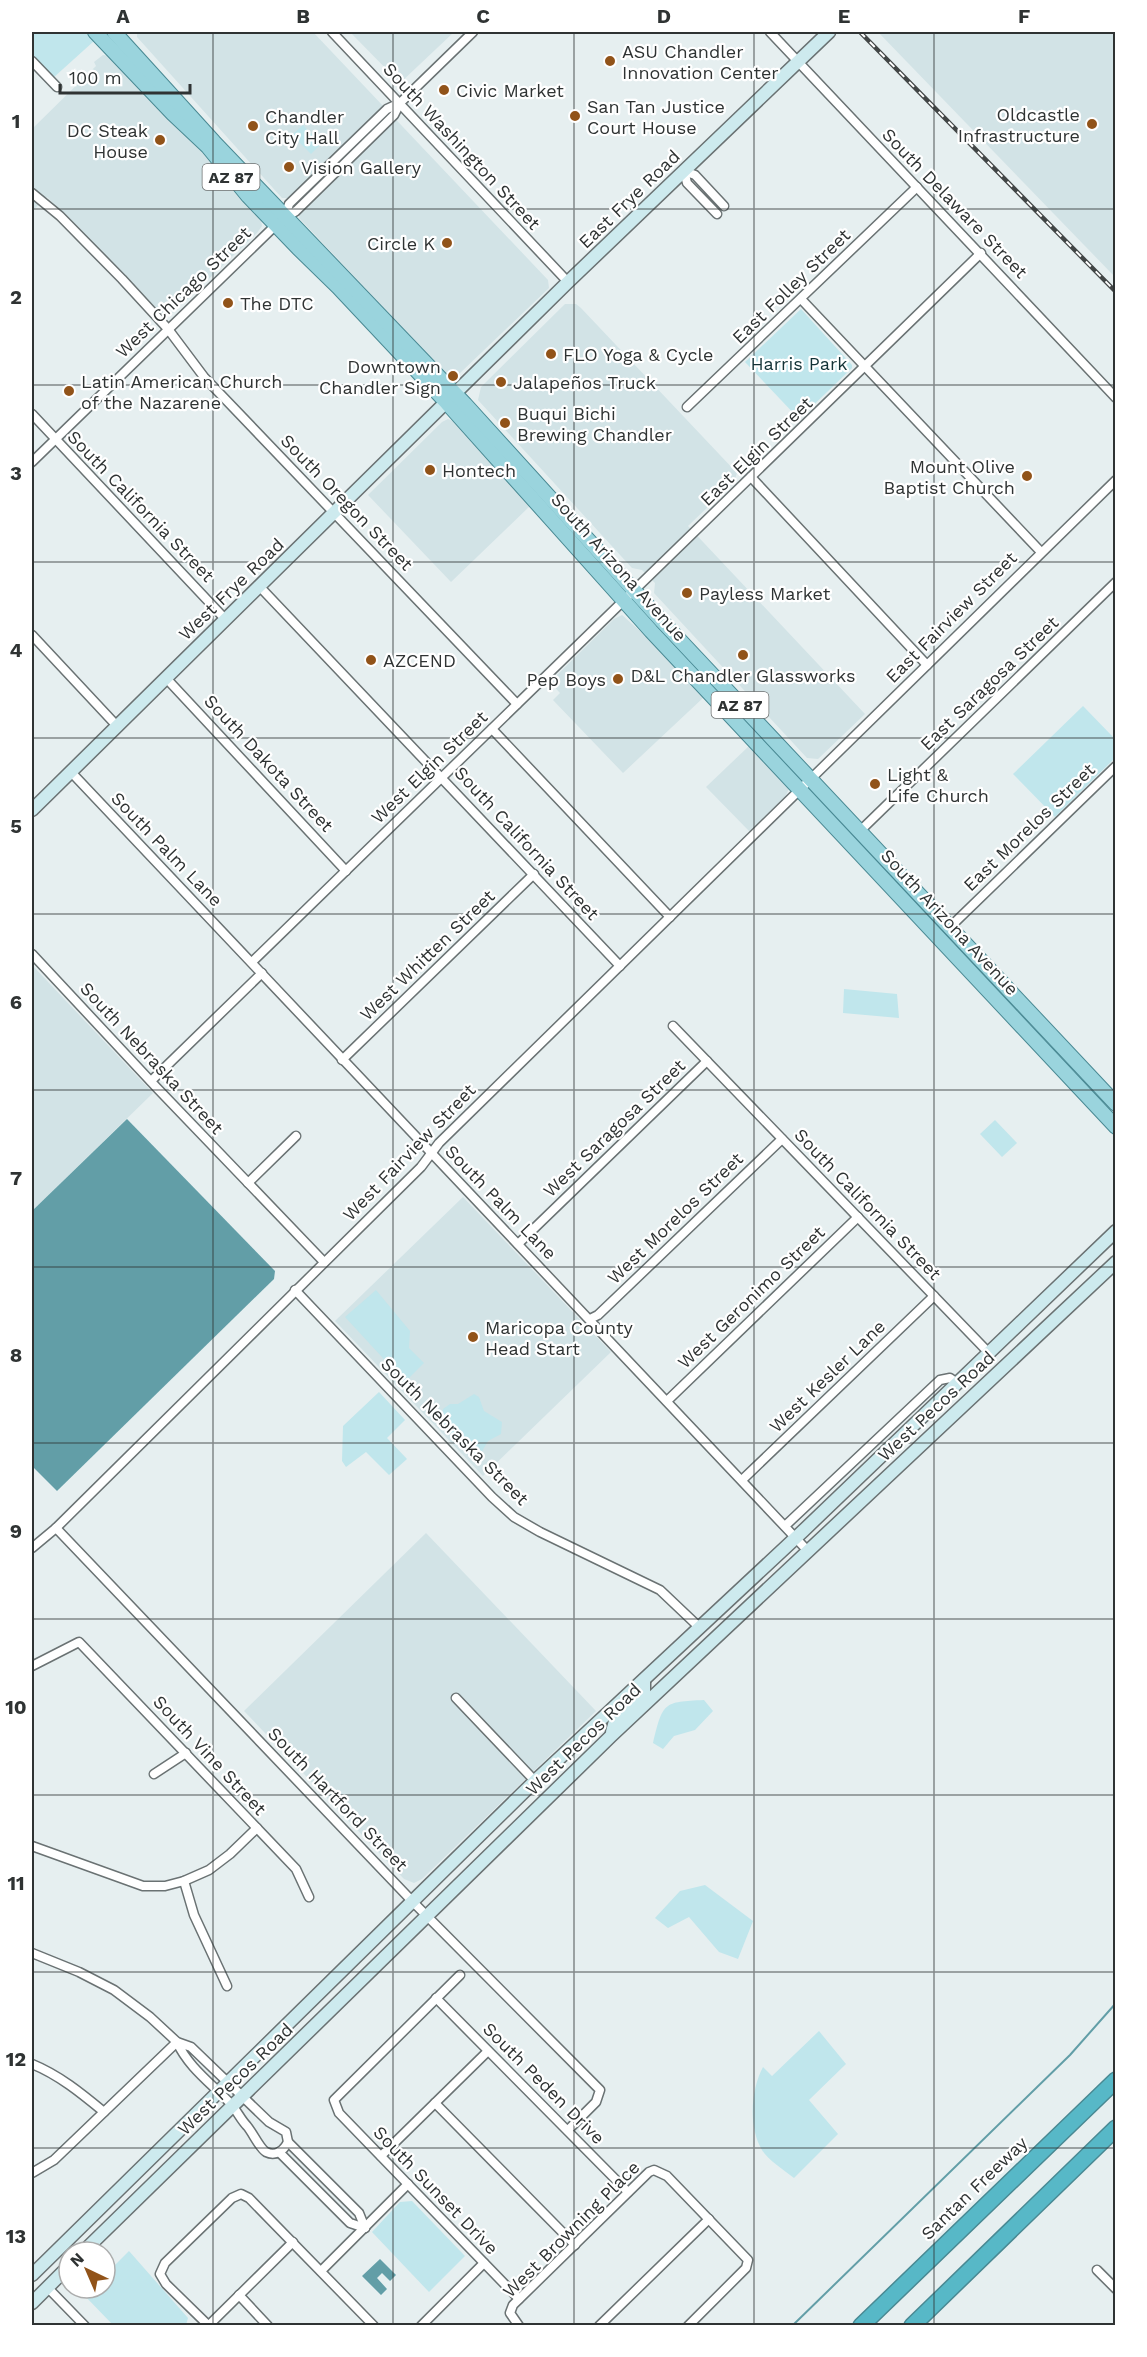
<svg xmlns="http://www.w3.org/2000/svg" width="1147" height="2357" font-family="'Work Sans',sans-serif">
<rect width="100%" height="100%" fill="#e6eff0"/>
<!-- built -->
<g fill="#d2e3e6">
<path d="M137,32h176l235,248 1,8 -91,87 -10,1 -149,-158 1,-9 -11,-11h-7l-145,-161z"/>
<path d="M350,32h104l-54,51z"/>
<path d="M878,32h237v245z"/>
<path d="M103,55l7,1 91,92 27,35 33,36 1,7 -5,7 -86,82 -4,2 -6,-4 -114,-116 -15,14v-82l64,-63 -2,-4z"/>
<path d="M565,304h11l5,4 156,165 -3,9 -46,44 177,188 -47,45 -11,-1 -153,-165 1,-10 -13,-13 -10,-2 -154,-168 3,-13z"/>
<path d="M448,419l9,4 74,82 -80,77 -83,-87 74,-73z"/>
<path d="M622,615l37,33 45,49 -81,76 -70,-73 7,-7 -10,-11 64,-63z"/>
<path d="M750,745l39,44 -5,10 -34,33 -44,-45z"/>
<path d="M32,965l121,128 -121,118z"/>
<path d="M463,1197l148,155 -128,124 -148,-155z"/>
<path d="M426,1533l170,178 -174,168 -8,4 -10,-4 -160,-168z"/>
</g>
<!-- green -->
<g fill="#c0e6ec">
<path d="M32,32h72l-51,46 -21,-23z"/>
<path d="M303,125l18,19 -10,10 -19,-19z"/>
<path d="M801,309l51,56v3l-53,51 -54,-57z"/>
<path d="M1083,706l32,33v19l-60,59 -42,-43z"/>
<path d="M844,989l53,5 2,24 -56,-5z"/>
<path d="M995,1120l22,23 -15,14 -22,-23z"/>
<path d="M376,1290l34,41 -1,17 15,15 -19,19 -60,-65z"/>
<path d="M379,1392l26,28 -18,18 20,21 -18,16 -23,-23 -20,15 -4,-6 1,-35z"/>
<path d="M474,1394l5,3 5,14 18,11 -1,12 -13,7 -11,19 -36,-37 2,-14 7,-5h8z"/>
<path d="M704,1700l9,11 -18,19 -21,6 -11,13 -10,-6c10,-41 10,-41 51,-43z"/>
<path d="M705,1885l48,36 -15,38 -19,-7 -30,-35 -21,11 -13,-10 25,-27z"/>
<path d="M819,2031l27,33 -37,36 29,34 -44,44c-10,-8 -26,-18 -32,-28 -14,-23 -11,-61 1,-83l9,9z"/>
<path d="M412,2201l53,55 -36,36 -57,-60 28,-30z"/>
<path d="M129,2251l59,67 -2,7h-73l-29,-30 7,-7h14v-13z"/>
</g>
<!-- water -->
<g fill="#629ea7">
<path d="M127,1119l148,152 -1,8 -217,212 -25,-25v-255z"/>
<path d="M380,2259l16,16 -6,6 -8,-8 -5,5 10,11 -6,6 -19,-19z"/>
</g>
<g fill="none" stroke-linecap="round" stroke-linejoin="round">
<!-- stream -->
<path stroke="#629ea7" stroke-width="2" d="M792,2326l278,-271 46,-52"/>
<!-- street casing -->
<g stroke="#6a7273" stroke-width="11">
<g id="street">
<path d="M332,32l236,250"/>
<path d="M770,32l346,366"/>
<path d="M32,61l25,26"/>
<path d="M32,193l28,23 62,63 46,50 36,48 313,327"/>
<path d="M717,214l-30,-31 -3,-12 11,4 29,31"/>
<path d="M285,217l4,-13 98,-95 13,-6 73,-71"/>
<path d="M801,299l240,253"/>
<path d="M687,407l230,-220"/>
<path d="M32,414l194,206"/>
<path d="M32,462l248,-241 16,-10 98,-96 6,-12"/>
<path d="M751,477l176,188"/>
<path d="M260,587l360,379"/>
<path d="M32,635l85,91"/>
<path d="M166,678l180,193"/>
<path d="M492,729l178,188"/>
<path d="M71,772l736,778"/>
<path d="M860,831l256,-249"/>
<path d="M948,929l168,-163"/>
<path d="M32,954l125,134 167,174"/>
<path d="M252,962l729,-709"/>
<path d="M673,1026l316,327"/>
<path d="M342,1060l192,-186"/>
<path d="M151,1081l111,-108"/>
<path d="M248,1183l48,-47"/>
<path d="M518,1244l189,-183"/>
<path d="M295,1290l197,207 22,20 26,15 120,58 39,37"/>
<path d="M590,1319l8,-4 184,-176"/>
<path d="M667,1401l191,-184"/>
<path d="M742,1480l192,-184"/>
<path d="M785,1526l155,-146 10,-2 7,5"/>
<path d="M56,1528l356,373 188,189 -4,12 -28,28"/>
<path d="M32,1548l24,-20 365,-361 18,-24 677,-663"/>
<path d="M32,1666l47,-24 217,227 13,28"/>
<path d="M456,1698l79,83"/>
<path d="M154,1774l32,-21"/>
<path d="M32,1846l111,40h22l19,-5 25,-11 21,-16 27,-26"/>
<path d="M184,1881l10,34 33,71"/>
<path d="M32,1953l47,19 35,18 36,27 27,25 14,5 78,75 17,10 2,10c-4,8 -12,15 -22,10 -6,-3 -13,-19 -19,-26 -6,-6 -10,-15 -16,-22 -19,-20 -43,-37 -54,-62"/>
<path d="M460,1975l-126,125 5,13 180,186"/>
<path d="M436,1998l192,194"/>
<path d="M32,2064c27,11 49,29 72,48"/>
<path d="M435,2103l140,142"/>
<path d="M288,2142l71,71 6,15"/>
<path d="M279,2152l71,71 15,5"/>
<path d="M381,2156l107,-105"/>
<path d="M32,2173l22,-13 123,-118"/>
<path d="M1097,2270l19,19"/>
<path d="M321,2271l87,-87"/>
<path d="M47,2287l38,39"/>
<path d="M239,2295l29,31"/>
<path d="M208,2325l-42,-41 -6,-10 5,-11 67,-65 9,-4 8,4 125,128"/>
<path d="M208,2326l85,-84"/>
<path d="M421,2326l63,-63"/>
<path d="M519,2326l-9,-13 3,-8 136,-133 5,-2 13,6 81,84 -2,8 -58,58"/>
<path d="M599,2326l110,-107"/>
</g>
</g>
<!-- secondary casing -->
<g stroke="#6a7273" stroke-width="15">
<g id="secondary">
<path d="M32,810l536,-528 261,-250"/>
<path d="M612,1732l3,-11 29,-29v-12"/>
<path d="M83,2252l528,-516 505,-474"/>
<path d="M32,2275l503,-494 268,-250 313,-300"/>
<path d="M32,2303l37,-37"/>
</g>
</g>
<!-- primary casing -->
<g stroke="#498993" stroke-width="16">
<g id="primary">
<path d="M95,32l78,82 35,33 40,49 50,52 40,39 109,116 204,228 465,496"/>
<path d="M114,32l100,110 251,262 195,215 456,485"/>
</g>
</g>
<!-- highway casing -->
<g stroke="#498993" stroke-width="18">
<g id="highway">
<path d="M861,2326l255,-246"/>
<path d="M912,2326l204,-198"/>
</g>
</g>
<!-- street -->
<use href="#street" stroke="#fff" stroke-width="8"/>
<!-- secondary -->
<use href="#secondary" stroke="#cdeaee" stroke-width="12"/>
<!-- primary -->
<use href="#primary" stroke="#9ad4dd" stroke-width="14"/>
<!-- highway -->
<use href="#highway" stroke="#57b8c7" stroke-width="15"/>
<!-- rail casing -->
<g stroke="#424646" stroke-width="4.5">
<path id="rail" d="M860,32l256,260"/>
</g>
<!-- rail -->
<use href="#rail" stroke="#fff" stroke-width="2" stroke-dasharray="7" stroke-linecap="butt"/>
</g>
<!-- grid -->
<path fill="none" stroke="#2f3333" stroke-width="1.5" stroke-opacity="0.55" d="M213,32v2294M393,32v2294M574,32v2294M754,32v2294M934,32v2294M32,209h1084M32,385h1084M32,562h1084M32,738h1084M32,914h1084M32,1090h1084M32,1267h1084M32,1443h1084M32,1619h1084M32,1795h1084M32,1972h1084M32,2148h1084"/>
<!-- markers -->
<g fill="#915319" stroke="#fff" stroke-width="2">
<circle cx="610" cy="61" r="6"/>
<circle cx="444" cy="90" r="6"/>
<circle cx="575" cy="116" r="6"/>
<circle cx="1092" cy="124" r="6"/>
<circle cx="253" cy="126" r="6"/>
<circle cx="160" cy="140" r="6"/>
<circle cx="289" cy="167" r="6"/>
<circle cx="447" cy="243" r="6"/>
<circle cx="228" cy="303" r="6"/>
<circle cx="551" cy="354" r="6"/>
<circle cx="453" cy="376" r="6"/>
<circle cx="501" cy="382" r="6"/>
<circle cx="69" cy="391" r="6"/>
<circle cx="505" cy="423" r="6"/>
<circle cx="430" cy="470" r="6"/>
<circle cx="1027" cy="476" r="6"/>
<circle cx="687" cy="593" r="6"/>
<circle cx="743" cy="655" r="6"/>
<circle cx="371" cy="660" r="6"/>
<circle cx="618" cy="679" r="6"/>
<circle cx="875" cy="784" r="6"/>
<circle cx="473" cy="1337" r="6"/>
</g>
<g text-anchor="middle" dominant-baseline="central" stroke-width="4.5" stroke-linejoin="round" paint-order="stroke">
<!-- shield labels -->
<g fill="#fff" stroke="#6d7070" stroke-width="1.5">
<rect x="202.5" y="164" width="57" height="26" rx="4.5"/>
<rect x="711.5" y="692" width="57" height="26" rx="4.5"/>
</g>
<g font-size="16" font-weight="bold" fill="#2f3333">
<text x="231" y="177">AZ 87</text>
<text x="740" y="705">AZ 87</text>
</g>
<!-- poi labels -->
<g font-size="18" fill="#2f3333" stroke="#fff" text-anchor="start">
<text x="622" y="51">ASU Chandler<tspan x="622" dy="21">Innovation Center</tspan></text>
<text x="456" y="90">Civic Market</text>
<text x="587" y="106">San Tan Justice<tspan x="587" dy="21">Court House</tspan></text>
<text x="1080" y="114" text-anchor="end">Oldcastle<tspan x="1080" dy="21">Infrastructure</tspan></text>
<text x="265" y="116">Chandler<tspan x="265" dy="21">City Hall</tspan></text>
<text x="148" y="130" text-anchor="end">DC Steak<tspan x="148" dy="21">House</tspan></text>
<text x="301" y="167">Vision Gallery</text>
<text x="435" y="243" text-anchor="end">Circle K</text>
<text x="240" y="303">The DTC</text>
<text x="563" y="354">FLO Yoga &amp; Cycle</text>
<text x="441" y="366" text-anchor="end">Downtown<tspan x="441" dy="21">Chandler Sign</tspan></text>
<text x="81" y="381">Latin American Church<tspan x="81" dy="21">of the Nazarene</tspan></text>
<text x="513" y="382">Jalapeños Truck</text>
<text x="517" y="413">Buqui Bichi<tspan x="517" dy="21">Brewing Chandler</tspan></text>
<text x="1015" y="466" text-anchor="end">Mount Olive<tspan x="1015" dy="21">Baptist Church</tspan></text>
<text x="442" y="470">Hontech</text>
<text x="699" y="593">Payless Market</text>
<text x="383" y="660">AZCEND</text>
<text x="743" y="675" text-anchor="middle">D&amp;L Chandler Glassworks</text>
<text x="606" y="679" text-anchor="end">Pep Boys</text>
<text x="887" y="774">Light &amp;<tspan x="887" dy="21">Life Church</tspan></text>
<text x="485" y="1327">Maricopa County<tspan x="485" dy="21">Head Start</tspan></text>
</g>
<!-- street labels -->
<g font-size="18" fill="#2f3333" stroke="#fff">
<text transform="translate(462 146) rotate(47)">South Washington Street</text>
<text transform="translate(629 199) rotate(-44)">East Frye Road</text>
<text transform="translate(955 203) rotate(46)">South Delaware Street</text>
<text transform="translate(791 286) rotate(-44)">East Folley Street</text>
<text transform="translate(183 292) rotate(-44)">West Chicago Street</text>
<text transform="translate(756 451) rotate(-44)">East Elgin Street</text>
<text transform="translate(347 502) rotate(46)">South Oregon Street</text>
<text transform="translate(141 506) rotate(46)">South California Street</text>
<text transform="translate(619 567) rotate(48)">South Arizona Avenue</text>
<text transform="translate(231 589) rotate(-44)">West Frye Road</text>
<text transform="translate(951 617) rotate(-45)">East Fairview Street</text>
<text transform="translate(989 683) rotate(-44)">East Saragosa Street</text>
<text transform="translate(269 763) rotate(47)">South Dakota Street</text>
<text transform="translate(429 767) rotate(-44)">West Elgin Street</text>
<text transform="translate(1029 827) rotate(-44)">East Morelos Street</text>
<text transform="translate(527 843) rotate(47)">South California Street</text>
<text transform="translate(167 849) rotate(46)">South Palm Lane</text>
<text transform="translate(950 922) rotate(47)">South Arizona Avenue</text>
<text transform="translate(427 955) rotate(-44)">West Whitten Street</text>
<text transform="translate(152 1058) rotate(47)">South Nebraska Street</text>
<text transform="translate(614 1128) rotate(-44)">West Saragosa Street</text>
<text transform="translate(409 1152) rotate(-46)">West Fairview Street</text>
<text transform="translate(501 1202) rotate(46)">South Palm Lane</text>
<text transform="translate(868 1204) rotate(46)">South California Street</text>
<text transform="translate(675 1218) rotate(-44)">West Morelos Street</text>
<text transform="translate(751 1297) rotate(-44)">West Geronimo Street</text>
<text transform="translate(827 1376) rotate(-44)">West Kesler Lane</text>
<text transform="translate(936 1406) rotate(-43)">West Pecos Road</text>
<text transform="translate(455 1431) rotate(45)">South Nebraska Street</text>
<text transform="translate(583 1739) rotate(-44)">West Pecos Road</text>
<text transform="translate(210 1755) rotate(47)">South Vine Street</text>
<text transform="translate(338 1799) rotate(46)">South Hartford Street</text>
<text transform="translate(235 2079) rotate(-44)">West Pecos Road</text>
<text transform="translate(544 2083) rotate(45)">South Peden Drive</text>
<text transform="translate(974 2188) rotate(-44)">Santan Freeway</text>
<text transform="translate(436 2190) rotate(46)">South Sunset Drive</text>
<text transform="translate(571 2229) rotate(-45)">West Browning Place</text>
</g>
<!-- park labels -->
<g font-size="18" fill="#133236" stroke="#fff">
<text x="799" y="363">Harris Park</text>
</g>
</g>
<!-- border -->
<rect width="1147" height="2357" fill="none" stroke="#ffffff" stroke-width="66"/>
<!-- north arrow -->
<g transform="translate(87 2270) rotate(316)"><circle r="28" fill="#ffffff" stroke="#acadad" stroke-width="1.5"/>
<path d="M0-4.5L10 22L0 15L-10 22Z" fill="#915319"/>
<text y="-9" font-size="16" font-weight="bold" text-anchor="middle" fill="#2f3333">N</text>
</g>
<!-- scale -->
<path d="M60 84v9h130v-9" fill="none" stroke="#2f3333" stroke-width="3"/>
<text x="69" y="84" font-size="18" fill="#2f3333" stroke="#ffffff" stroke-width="4.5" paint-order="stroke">100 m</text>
<rect x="33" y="33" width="1081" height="2291" fill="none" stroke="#2f3333" stroke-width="2"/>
<g font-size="20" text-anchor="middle" font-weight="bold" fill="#2f3333">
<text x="123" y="23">A</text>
<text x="303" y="23">B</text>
<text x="483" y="23">C</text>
<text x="664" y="23">D</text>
<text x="844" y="23">E</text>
<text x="1024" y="23">F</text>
<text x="16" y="128">1</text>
<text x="16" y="304">2</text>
<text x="16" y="480">3</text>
<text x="16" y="657">4</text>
<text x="16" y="833">5</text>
<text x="16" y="1009">6</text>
<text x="16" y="1185">7</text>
<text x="16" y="1362">8</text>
<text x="16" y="1538">9</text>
<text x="16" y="1714">10</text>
<text x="16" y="1890">11</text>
<text x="16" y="2066">12</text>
<text x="16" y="2243">13</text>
</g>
</svg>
